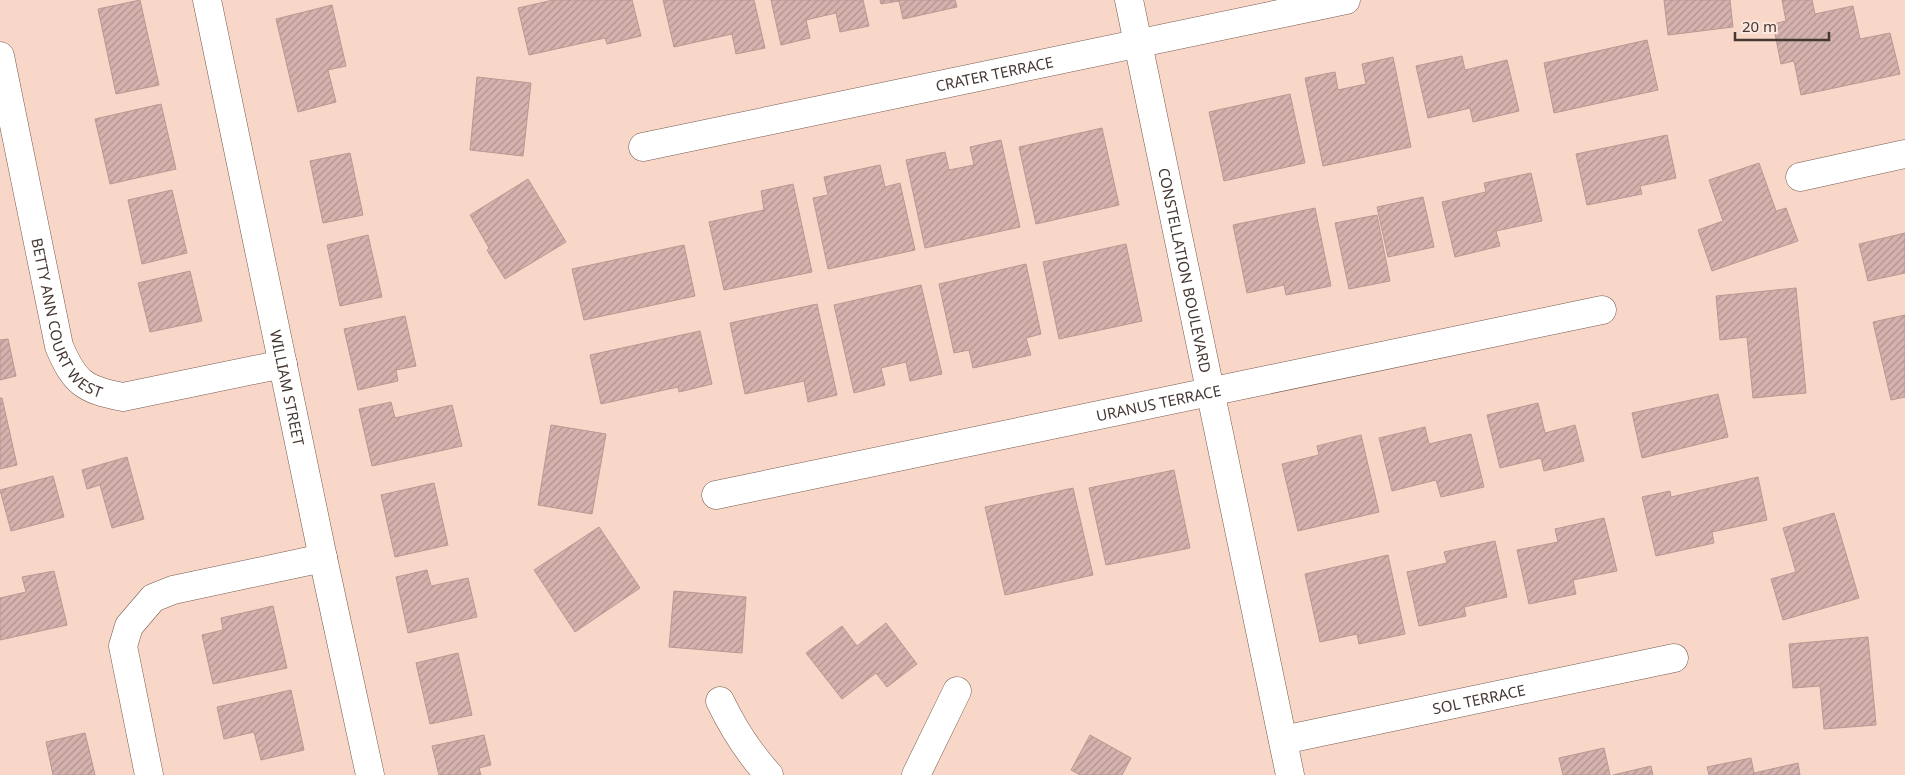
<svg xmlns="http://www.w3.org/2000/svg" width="1905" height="775" font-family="'Noto Sans',sans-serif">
<defs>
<pattern id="building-hatch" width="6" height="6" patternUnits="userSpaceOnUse" patternTransform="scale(1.25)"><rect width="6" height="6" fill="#d5b2ad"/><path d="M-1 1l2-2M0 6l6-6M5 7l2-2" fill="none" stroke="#af928d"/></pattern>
</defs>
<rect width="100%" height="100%" fill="#f8d7c8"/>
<!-- building -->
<g fill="url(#building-hatch)" stroke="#ba9893">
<path d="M140,0l19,85 -43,9 -18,-85z"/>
<path d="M553,0h79l9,36 -34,8 -2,-6 -76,17 -11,-47z"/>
<path d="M663,0h91l11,48 -29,6 -4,-20 -58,13z"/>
<path d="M771,0h92l6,26 -29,6 -4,-19 -30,7 4,18 -29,7z"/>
<path d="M880,0h75l2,7 -54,12 -4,-18 -18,3z"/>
<path d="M1664,0h66l3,27 -65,8z"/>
<path d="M1782,0h30l3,14 38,-8 7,33 30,-6 10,41 -99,21 -7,-34 -13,3 -8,-40 13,-3z"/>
<path d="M332,5l14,61 -18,4 8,32 -38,10 -22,-93z"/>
<path d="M1647,40l11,50 -104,23 -10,-50z"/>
<path d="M1462,56l3,14 42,-10 12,51 -46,11 -3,-14 -42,10 -12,-52z"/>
<path d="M1393,57l18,90 -88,19 -18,-88 30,-6 3,18 28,-6 -4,-20z"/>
<path d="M477,77l54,6 -8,73 -53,-6z"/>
<path d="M1290,94l15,69 -81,18 -15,-69z"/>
<path d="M161,104l15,65 -66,15 -15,-65z"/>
<path d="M1102,128l17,77 -83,19 -17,-77z"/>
<path d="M1667,135l9,43 -36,8 2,8 -55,11 -11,-51z"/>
<path d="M1001,140l19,87 -95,21 -19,-88 39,-8 4,18 25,-5 -4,-18z"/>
<path d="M350,153l13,62 -40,8 -13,-62z"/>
<path d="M1759,163l17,48 10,-3 12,33 -86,30 -14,-41 25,-9 -14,-41z"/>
<path d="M880,165l5,22 15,-4 15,67 -87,19 -15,-71 15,-3 -4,-18z"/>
<path d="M1531,173l11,48 -46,10 4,15 -45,11 -13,-55 44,-10 -2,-9z"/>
<path d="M528,179l38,63 -61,37 -18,-29 2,-2 -19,-33z"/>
<path d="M793,184l19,88 -88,18 -15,-68 55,-12 -3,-19z"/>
<path d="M172,190l15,63 -45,11 -14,-64z"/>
<path d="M1423,197l11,50 -46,10 -11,-50z"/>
<path d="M1315,208l16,78 -45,9 -2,-10 -37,8 -14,-68z"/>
<path d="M1377,215l13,66 -41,8 -14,-66z"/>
<path d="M1905,233v40l-37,8 -9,-37z"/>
<path d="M368,235l14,62 -42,9 -13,-61z"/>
<path d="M1126,244l16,77 -83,18 -16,-77z"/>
<path d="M684,245l11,51 -111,24 -12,-51z"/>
<path d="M1026,264l15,70 -15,4 5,17 -58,13 -4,-18 -15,3 -15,-69z"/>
<path d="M190,271l12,50 -52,11 -12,-49z"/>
<path d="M921,285l21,89 -32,7 -4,-19 -25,6 4,17 -31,8 -20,-88z"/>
<path d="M1796,288l10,105 -53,5 -6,-61 -27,3 -4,-44z"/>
<path d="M817,304l20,91 -29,7 -4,-21 -59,13 -15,-71z"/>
<path d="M1905,315v82l-14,3 -18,-78z"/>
<path d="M405,316l11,50 -20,4 2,11 -40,9 -14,-61z"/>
<path d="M700,331l12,53 -33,8 -1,-5 -77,17 -11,-49z"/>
<path d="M8,339l8,37 -16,4v-40z"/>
<path d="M1718,394l10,43 -86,21 -10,-45z"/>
<path d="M0,398h2l15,67 -17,4z"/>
<path d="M391,402l4,16 57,-13 10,41 -90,20 -13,-57z"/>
<path d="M1538,403l7,30 30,-8 9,36 -40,10 -3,-13 -41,10 -13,-53z"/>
<path d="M551,425l55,9 -14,80 -54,-9z"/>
<path d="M1425,427l4,17 42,-10 13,53 -43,10 -5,-17 -44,11 -13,-53z"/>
<path d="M1361,435l18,77 -81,19 -16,-67 37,-9 -2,-9z"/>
<path d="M127,457l17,62 -32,9 -12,-43 -13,4 -5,-19z"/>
<path d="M1174,470l16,78 -84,17 -17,-77z"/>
<path d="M53,476l11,41 -53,14 -11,-41z"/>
<path d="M1758,477l9,43 -55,12 2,11 -58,13 -14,-59 28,-6 1,6z"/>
<path d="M434,483l14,62 -53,12 -14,-62z"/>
<path d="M1073,488l20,87 -88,20 -20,-88z"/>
<path d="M1834,513l25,85 -76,22 -12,-41 25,-7 -13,-44z"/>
<path d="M1604,518l13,53 -44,9 3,14 -47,10 -12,-54 41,-8 -3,-13z"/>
<path d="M599,527l41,61 -65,44 -41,-62z"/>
<path d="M1495,541l12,56 -43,10 2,9 -47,10 -12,-54 40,-9 -3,-11z"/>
<path d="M1388,555l17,79 -46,10 -2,-10 -37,8 -15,-68z"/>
<path d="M427,570l4,16 37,-8 9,39 -69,16 -12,-56z"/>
<path d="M54,571l13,54 -67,15v-42l26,-6 -4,-15z"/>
<path d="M674,591l72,6 -4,56 -73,-6z"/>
<path d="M273,606l14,62 -74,16 -11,-49 21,-5 -2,-12z"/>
<path d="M886,623l31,41 -30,23 -11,-14 -34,26 -36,-46 36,-27 15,20z"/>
<path d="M1868,637l8,88 -52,4 -4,-43 -27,2 -4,-44z"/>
<path d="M458,653l14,62 -42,9 -14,-61z"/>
<path d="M291,690l13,60 -43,10 -7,-28 -30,7 -7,-32z"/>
<path d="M85,733l10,42h-42l-7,-33z"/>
<path d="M484,735l7,30 -12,3 2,7h-42l-7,-29z"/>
<path d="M1090,735l41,23 -9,17h-42l-9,-5z"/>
<path d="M1604,748l6,27h-47l-4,-17z"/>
<path d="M1751,758l3,15 44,-10 2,12h-91l-2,-8z"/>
<path d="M1651,766l2,9h-40z"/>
</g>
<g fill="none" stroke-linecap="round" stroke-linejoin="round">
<!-- street casing -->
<g stroke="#765a4e" stroke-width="29">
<g id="street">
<path id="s1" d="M207,0l116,558 47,217"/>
<path id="s2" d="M1129,0l161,775"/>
<path id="s3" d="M0,56l59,290c15,36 25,44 64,51l160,-33"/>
<path id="s4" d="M643,147l703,-147"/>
<path d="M1800,177l105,-23"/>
<path id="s5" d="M716,495l886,-185"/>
<path d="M720,701c13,27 29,52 49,74"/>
<path id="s6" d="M1283,740l391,-82"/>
<path d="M149,775l-26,-129 6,-20 24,-28 20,-8 150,-32"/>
<path d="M916,775l41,-84"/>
</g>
</g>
<!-- street -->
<use href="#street" stroke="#fff" stroke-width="28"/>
</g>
<g text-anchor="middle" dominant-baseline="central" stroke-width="4" stroke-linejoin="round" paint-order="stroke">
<!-- street labels -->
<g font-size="15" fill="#453833" stroke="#fbe7de">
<text stroke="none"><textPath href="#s4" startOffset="359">CRATER TERRACE</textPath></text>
<text stroke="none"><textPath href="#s2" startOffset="276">CONSTELLATION BOULEVARD</textPath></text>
<text stroke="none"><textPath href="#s3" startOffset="274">BETTY ANN COURT WEST</textPath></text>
<text stroke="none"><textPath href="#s1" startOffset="396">WILLIAM STREET</textPath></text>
<text stroke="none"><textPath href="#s5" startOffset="452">URANUS TERRACE</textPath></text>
<text stroke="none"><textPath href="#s6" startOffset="200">SOL TERRACE</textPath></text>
</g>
</g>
<!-- scale -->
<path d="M1735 32v8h94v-8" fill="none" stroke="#453833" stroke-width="2.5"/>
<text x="1742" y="32" font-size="15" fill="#453833" stroke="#fbe7de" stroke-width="4" paint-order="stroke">20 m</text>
</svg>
